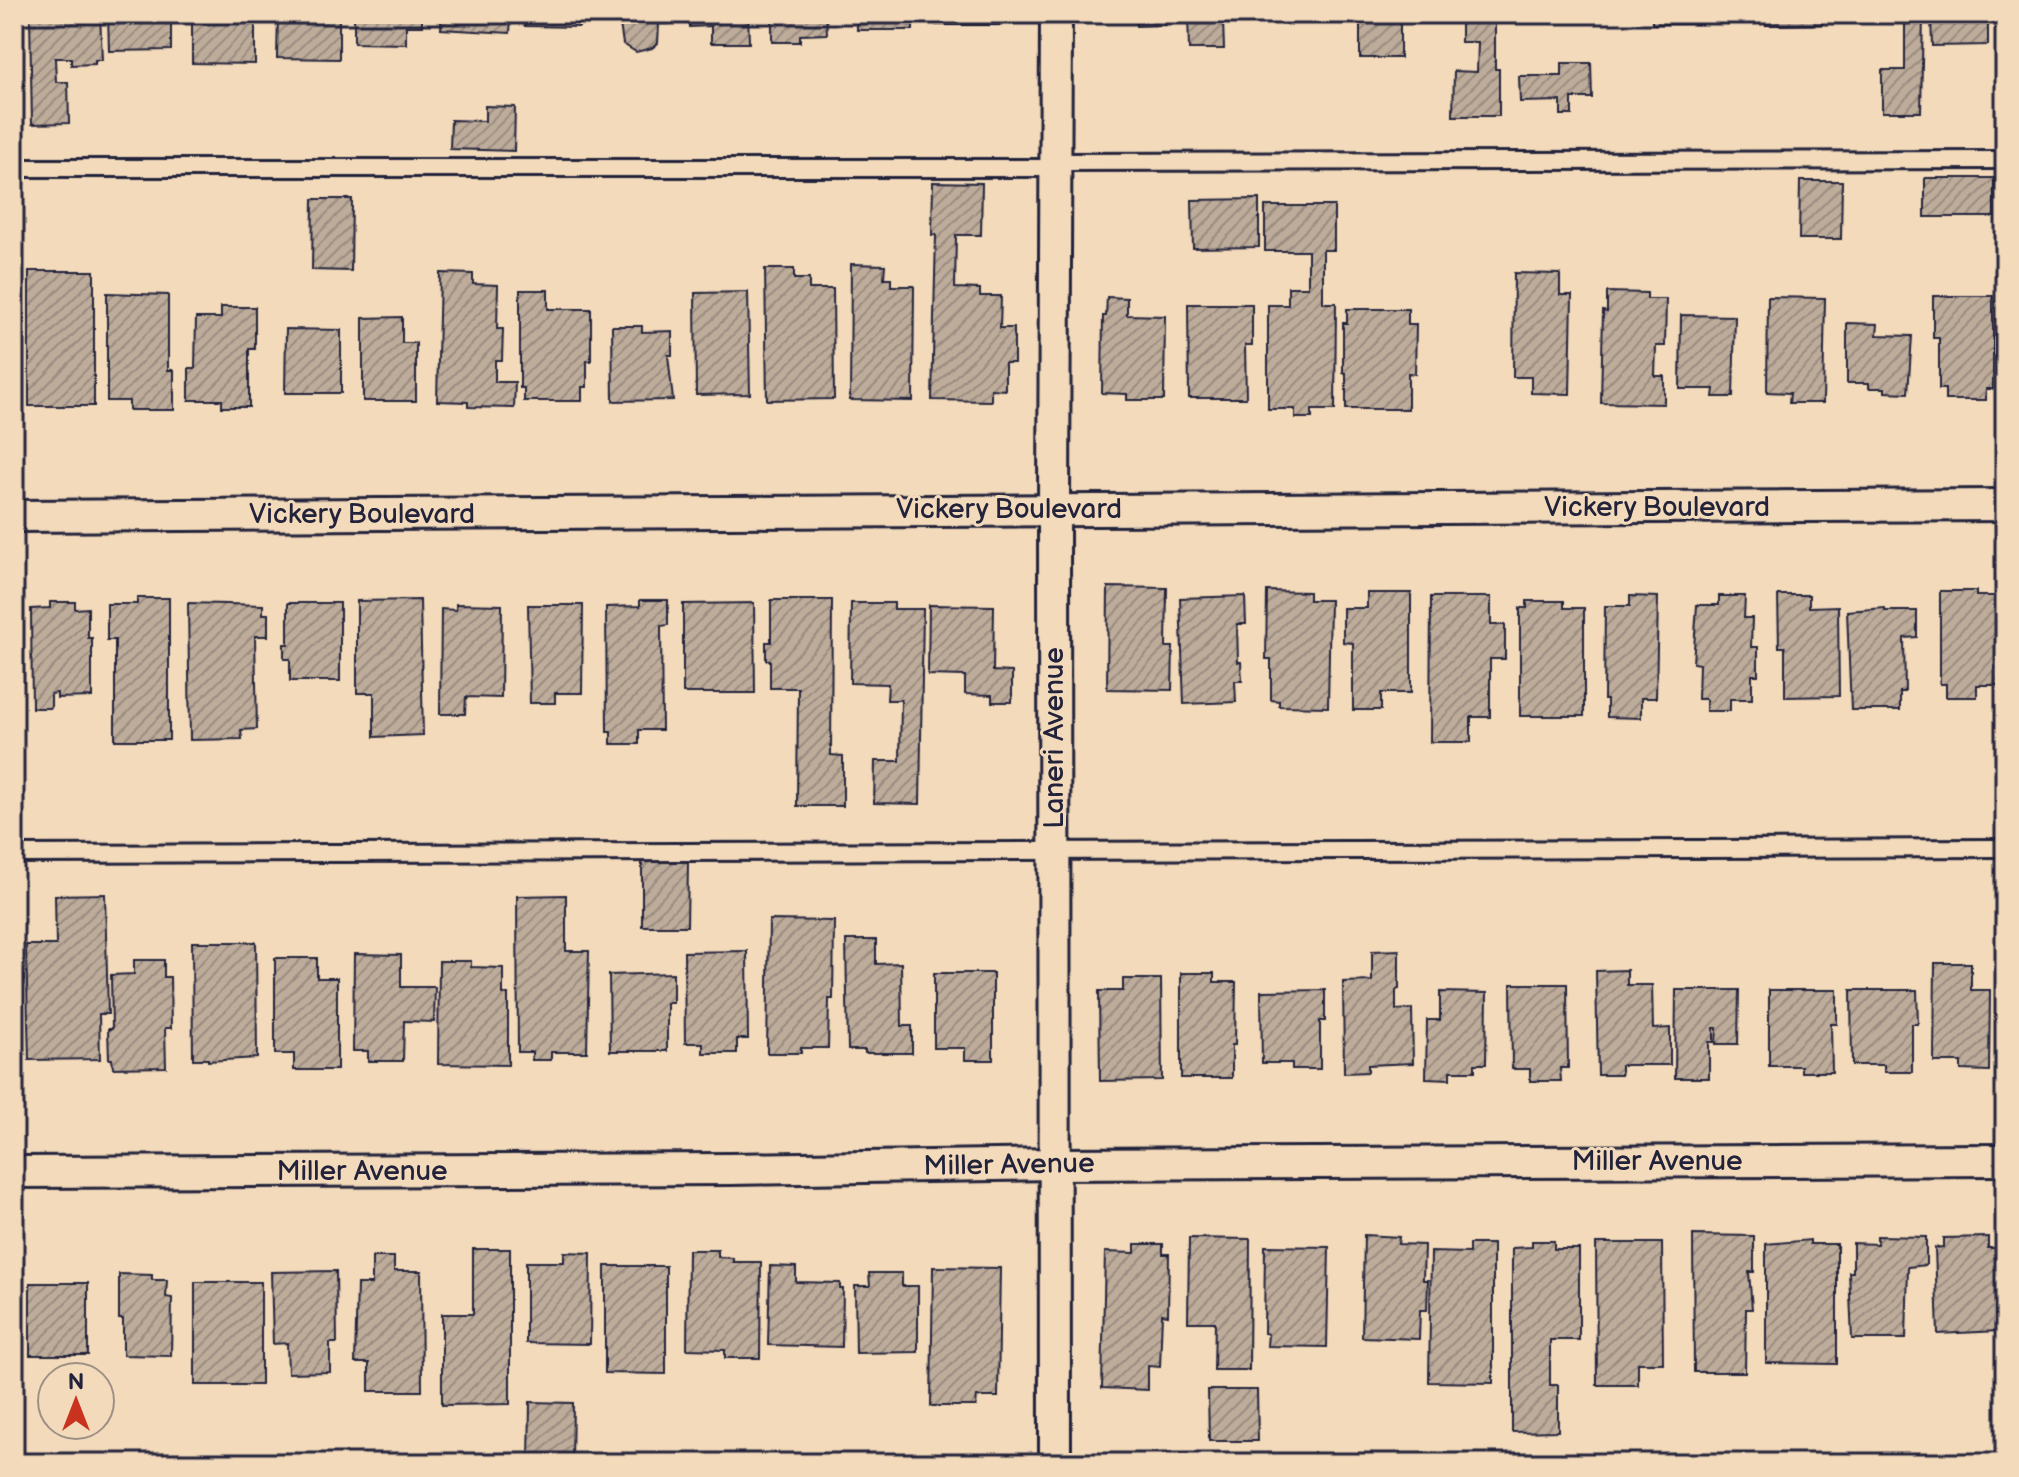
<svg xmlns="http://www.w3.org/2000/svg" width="2019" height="1477" font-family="'Balsamiq Sans',sans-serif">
<defs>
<pattern id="building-hatch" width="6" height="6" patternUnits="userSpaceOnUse" patternTransform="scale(2)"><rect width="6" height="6" fill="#beac9b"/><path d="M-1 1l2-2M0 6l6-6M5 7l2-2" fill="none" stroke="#9a8c80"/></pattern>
</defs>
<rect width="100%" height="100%" fill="#f2daba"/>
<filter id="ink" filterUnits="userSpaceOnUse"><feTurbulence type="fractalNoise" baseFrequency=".0125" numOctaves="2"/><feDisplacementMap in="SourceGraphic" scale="16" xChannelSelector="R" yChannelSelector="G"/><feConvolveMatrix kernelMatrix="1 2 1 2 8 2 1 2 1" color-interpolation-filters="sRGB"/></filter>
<g filter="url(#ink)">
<!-- building -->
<g fill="url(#building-hatch)" stroke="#22223b" stroke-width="2">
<path d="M35,14h65l2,46h-7v4l-24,1v-7h-16l1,24h12l1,41 -37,1 -2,-108h5z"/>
<path d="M108,14h57v2h6v34l-62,1z"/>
<path d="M192,14h63v50l-63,-1z"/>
<path d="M278,14h61v45l-62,-1z"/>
<path d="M354,14h68v12h-16v18l-52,-1z"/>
<path d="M442,14h69l-1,19 -69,-4z"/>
<path d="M525,14h54v13l-54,-1z"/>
<path d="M606,14h63v10h-10l-1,19 -6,5 -16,4 -13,-8 -3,-20h-14z"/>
<path d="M690,14h58l1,29h-38v-17l-21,1z"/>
<path d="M772,14h54l1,20 -27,1v7h-28z"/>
<rect x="857" y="14" width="56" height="16"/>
<rect x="936" y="14" width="63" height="11"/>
<path d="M1136,14h29v11l-29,1z"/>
<path d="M1188,14h61v7h-26l1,28h-35z"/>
<path d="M1355,14h48v4h-3v40h-40v-36h-5z"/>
<path d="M1434,14h65l-4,2v53h4v47h-46l1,-45 23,1 1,-30h-17v-24l-27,-1z"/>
<rect x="1652" y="14" width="49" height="10"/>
<path d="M1766,14h55l1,10 -56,1z"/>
<path d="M1894,14h29l-2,98h-39v-42h23v-50h-11z"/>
<path d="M1988,14v31l-56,1 -1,-31z"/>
<rect x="14" y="31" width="6" height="44"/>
<path d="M1562,63h29l1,35h-20v17h-11v-14l-41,1 -1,-26h43z"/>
<path d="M485,106l30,1 -1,44 -64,-2 1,-29 34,1z"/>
<rect x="1925" y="178" width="69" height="39"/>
<path d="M1800,181h42l-1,58h-42z"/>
<path d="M933,182l49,1 -1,52h-25l-1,53 25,1v7h21l-1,32h14v35h-9v27l-14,-1v12l-59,-1 4,-165h-4z"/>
<path d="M313,199h39l-1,72 -39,-1z"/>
<path d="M1259,199v48l-66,1 -1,-48z"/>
<path d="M1265,206h69v44h-11v53h13l-1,107h-23v8h-17v-9h-27v-104h20v-18h20v-36h-43z"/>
<path d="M851,264l34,1 -1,13h7v8h23l-1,115 -63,-1z"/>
<path d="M765,269h29v10h15v10h24l1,110 -67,1z"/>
<rect x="29" y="271" width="65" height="135"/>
<path d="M440,273l33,1v10l25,1 -1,44h6l-1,31h-7v22h20l-1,26 -46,-1v-5l-31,-1z"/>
<path d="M1514,273l46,1v21h12l-2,99 -39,-1v-16h-18z"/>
<path d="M520,290h28v19h43v52h-4v26h-5v14h-58v-13h-4z"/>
<path d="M748,292l2,102 -54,1 -1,-102z"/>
<path d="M1607,292l40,1v6h19l-1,47h-9l-1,30h9v28l-63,-1 2,-92 4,1z"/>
<path d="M107,293l61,2v75h6v40h-45v-9h-22z"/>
<path d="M1933,296h60v93h-7v11h-41v-11h-6v-51h-6z"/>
<path d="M1107,297l20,1v17l38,1 -1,84h-37v-6l-25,-1 1,-77h3z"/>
<path d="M1768,297l57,1 -2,105h-34l1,-10 -23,-1z"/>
<path d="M1188,304h64v41h-7l1,53h-57z"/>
<path d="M221,307h34v42h-6v58h-27v-7h-33v-32h6l1,-50h25z"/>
<path d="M1347,309h61v15h8l-1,50 -7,-1v36h-62v-36h-3v-50h4z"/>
<path d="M1681,315l54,1 -2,81h-20l1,-8h-34z"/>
<path d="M402,317v26h14v58h-53v-83z"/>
<path d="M1847,323l31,1 -1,11 35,1 -4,57 -23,-1v-4h-16v-5h-22z"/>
<path d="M612,326h30v6l30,-1v24h-4l5,45 -60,1z"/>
<path d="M286,329l55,1v63h-56z"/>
<path d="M1108,587l59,1 -1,59h7l-1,43 -65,-1z"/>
<path d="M1267,591l42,1v8h21l-2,107 -49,-1v-5l-8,-1v-41h-5z"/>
<path d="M1940,591h36v5h22v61h7v28h-28v12h-31v-13h-6z"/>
<path d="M1367,593h44v100h-30v17h-28v-67l-10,-1v-34h24z"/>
<path d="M1778,595h31v12l29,-1 1,90 -54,1v-50h-6z"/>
<path d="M1245,596l1,28h-9l1,38h3l1,19h-7l1,21 -52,2 -4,-106z"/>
<path d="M1630,596l28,1 -2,101h-15v20l-34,-1v-17h-3l1,-94h25z"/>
<path d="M1719,596h26l-1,22h8l-1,29h7v28h-6v24h-22v12h-24v-12h-8l1,-35 -6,-1 4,-58h22z"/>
<path d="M1431,597h60v28h14v34h-15v58h-19v25h-41z"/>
<path d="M137,598h32v142h-54v-100h-8v-36h30z"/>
<path d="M420,600l3,135 -49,2v-44h-17v-92z"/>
<path d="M640,600h28v25l-7,1 1,104h-23v14h-28v-12h-4l-1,-125 34,-1z"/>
<path d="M771,600h61l-1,155 12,1v50h-46l1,-118h-28v-28h-4v-18h5z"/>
<path d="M1527,601h37v7h20v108h-64v-108h7z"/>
<path d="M50,602h25v7l13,-1v30h4v59l-35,1v-5l-6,1v14h-19l-1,-99 19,-1z"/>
<path d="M188,603l75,2v9h5v22h-13l2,93 -16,1 1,9 -52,1z"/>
<path d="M288,603h52v78h-50v-22h-6v-15h4z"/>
<path d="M754,603l1,90h-72v-89z"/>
<path d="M851,603h43v6h29l-3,195 -46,-1 1,-42h25l1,-61h-14l1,-16 -38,-1z"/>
<path d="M456,604l46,1 -1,93 -35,-1 -1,17h-25l1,-105 15,1z"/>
<path d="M528,605h55l-1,88h-27v10h-25z"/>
<path d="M929,605l65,1 -1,65 19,1v30h-20v-7l-27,-1v-18l-37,-1z"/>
<path d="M1885,608v3h32v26l-13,1 1,54h-5v18h-49l-4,-99z"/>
<path d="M642,862h46l-1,64h-45z"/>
<path d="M105,894l3,120h-9l1,45 -71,1 -3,-115h30l-1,-50z"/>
<path d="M566,895v56h23l-2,101h-36v8h-19v-8h-14l-1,-156z"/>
<path d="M769,920l65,1 -1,78h-4l-1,49h-27v5h-34z"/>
<path d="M846,940h30v24l25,-1 1,63h10v27h-47v-3h-17z"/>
<path d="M192,942h64l1,116 -49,3v-2h-15z"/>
<path d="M1399,950v39l-3,1v20l16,-1 1,54 -45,2v7l-24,1 -1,-91 29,-1v-30z"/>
<path d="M747,951l1,88h-11v14h-34v-10h-18l-1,-91z"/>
<path d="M354,954l47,1v32h34l-1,35 -30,-1 -1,40h-35v-10h-15z"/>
<path d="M275,958h42v20h20v92h-43v-16h-19z"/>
<path d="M134,960h30v17h6l1,51h-6l1,39 -53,1 -1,-9h-3l-1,-30h4l-1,-54 23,-1z"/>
<path d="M439,961h32v6l32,1v26h5v71l-70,-1z"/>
<path d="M1935,963h36v27h19l-1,81 -28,-1v-8h-27z"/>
<path d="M1627,970v15h25l1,44 17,-1v37h-49v10h-23l-2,-104z"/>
<path d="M673,973v30h-6v48h-57l-1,-76z"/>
<path d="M934,973h59v87h-28v-12h-31z"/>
<path d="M1181,973h33v9h22l-1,63h-3v33h-51z"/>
<path d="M1123,979h38l1,101 -62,1 -1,-90h24z"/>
<path d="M1511,984h56l1,84h-8l1,13h-31v-12h-18z"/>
<path d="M1325,990v31h-5v48h-28v-6h-30l-1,-72z"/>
<path d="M1676,990h63l-1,54h-22l1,-16h-3v14h-5v36h-34z"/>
<path d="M1769,990h68v34h-6l1,48h-31v-6h-32z"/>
<path d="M1851,990h66l1,34h-6v48h-28v-7h-32z"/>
<path d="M1440,992l47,1 -1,71h-11v7h-25v8l-24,-1 1,-58h13z"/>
<path d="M1364,1235l35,2 -1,7 26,1 -1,35h5l-1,30h-7l-1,29 -57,-2z"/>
<path d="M1693,1235l61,1v36h-5l3,37h-6l-1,63h-51z"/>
<path d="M1877,1236l49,1v28l-18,2 -2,72h-54l-3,-67h4v-29l24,1z"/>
<path d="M1988,1237v11h8l3,83 -61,3 -3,-86 8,-1v-9z"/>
<path d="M1189,1238l61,1 -1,131h-35l1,-48h-27z"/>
<path d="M1810,1240v4h27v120l-71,-1v-119z"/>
<path d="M1532,1241h22v8h25v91h-29v45h8v46l-46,1v-184l20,-1z"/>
<path d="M1596,1243h66l1,120h-25v22h-41z"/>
<path d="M1135,1244h28v10h6l-1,61 -6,-1 -2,53 -12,-1v24l-46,-2 3,-136 30,1z"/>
<path d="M1469,1244h24v139l-64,-1 2,-130 38,1z"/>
<path d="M1265,1246l64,1 -2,100 -60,-1 1,-12 -4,-1z"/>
<path d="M473,1249h37v155l-68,1v-91h31z"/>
<path d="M688,1250h30v7l15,1v4h28l-1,96h-35v-8l-38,-1z"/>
<path d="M564,1252l27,1 -1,91 -64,-1v-81h38z"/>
<path d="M372,1257h22v14h27l1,120h-53v-28h-14l2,-79h15z"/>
<path d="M605,1266h61v108l-61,-1z"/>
<path d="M770,1266l26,1v15l44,1v6h3l-1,58 -74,-2z"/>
<path d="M933,1267l67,1 -2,129h-21l-1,9h-45z"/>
<path d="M336,1271l1,72h-7v29l-42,1 -1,-30 -14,1 -2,-72z"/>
<path d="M869,1273h33v13h16v66l-62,1 -1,-67h15z"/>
<path d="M119,1274l33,1v5h15l-1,17 6,1 -1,58 -48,-1v-36h-4z"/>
<rect x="195" y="1282" width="66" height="103"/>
<rect x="30" y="1283" width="58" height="72"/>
<path d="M1208,1390h49l1,51h-49z"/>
<path d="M530,1402l43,1 -1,60h-43z"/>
</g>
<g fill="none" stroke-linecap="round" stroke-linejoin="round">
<!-- lane casing -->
<g stroke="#22223b" stroke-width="22">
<g id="lane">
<path d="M1056,162l949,-2"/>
<path d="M14,168h1043"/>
<path d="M14,854l1991,-6"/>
</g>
</g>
<!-- street casing -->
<g stroke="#22223b" stroke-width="36">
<g id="street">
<path d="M14,516l1991,-11"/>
<path d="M14,1172l716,-3 326,-5 949,-4"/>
<path d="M1055,1463l-1,-954 2,-495"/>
</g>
</g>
<!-- lane -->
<use href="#lane" stroke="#f2daba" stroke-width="16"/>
<!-- street -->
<use href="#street" stroke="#f2daba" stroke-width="30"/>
</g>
</g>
<g text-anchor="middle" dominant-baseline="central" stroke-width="6" stroke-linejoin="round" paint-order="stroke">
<!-- street labels -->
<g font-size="28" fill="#22223b" stroke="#f2daba">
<text x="1657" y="507">Vickery Boulevard</text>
<text x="1009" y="509">Vickery Boulevard</text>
<text x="362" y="514">Vickery Boulevard</text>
<text transform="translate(1054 738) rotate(-90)">Laneri Avenue</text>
<text x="1657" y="1161">Miller Avenue</text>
<text transform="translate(1009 1165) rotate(-1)">Miller Avenue</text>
<text x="362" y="1171">Miller Avenue</text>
</g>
</g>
<!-- margin -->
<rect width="2019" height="1477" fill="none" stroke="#f2daba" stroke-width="48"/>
<rect x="24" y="24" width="1971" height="1429" fill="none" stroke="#22223b" stroke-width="3" filter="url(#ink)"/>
<!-- north arrow -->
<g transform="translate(76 1401)"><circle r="38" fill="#f2daba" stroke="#9f9087" stroke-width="2"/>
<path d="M0-6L14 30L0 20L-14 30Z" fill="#c8321e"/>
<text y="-12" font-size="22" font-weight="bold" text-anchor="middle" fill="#22223b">N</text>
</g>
</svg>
